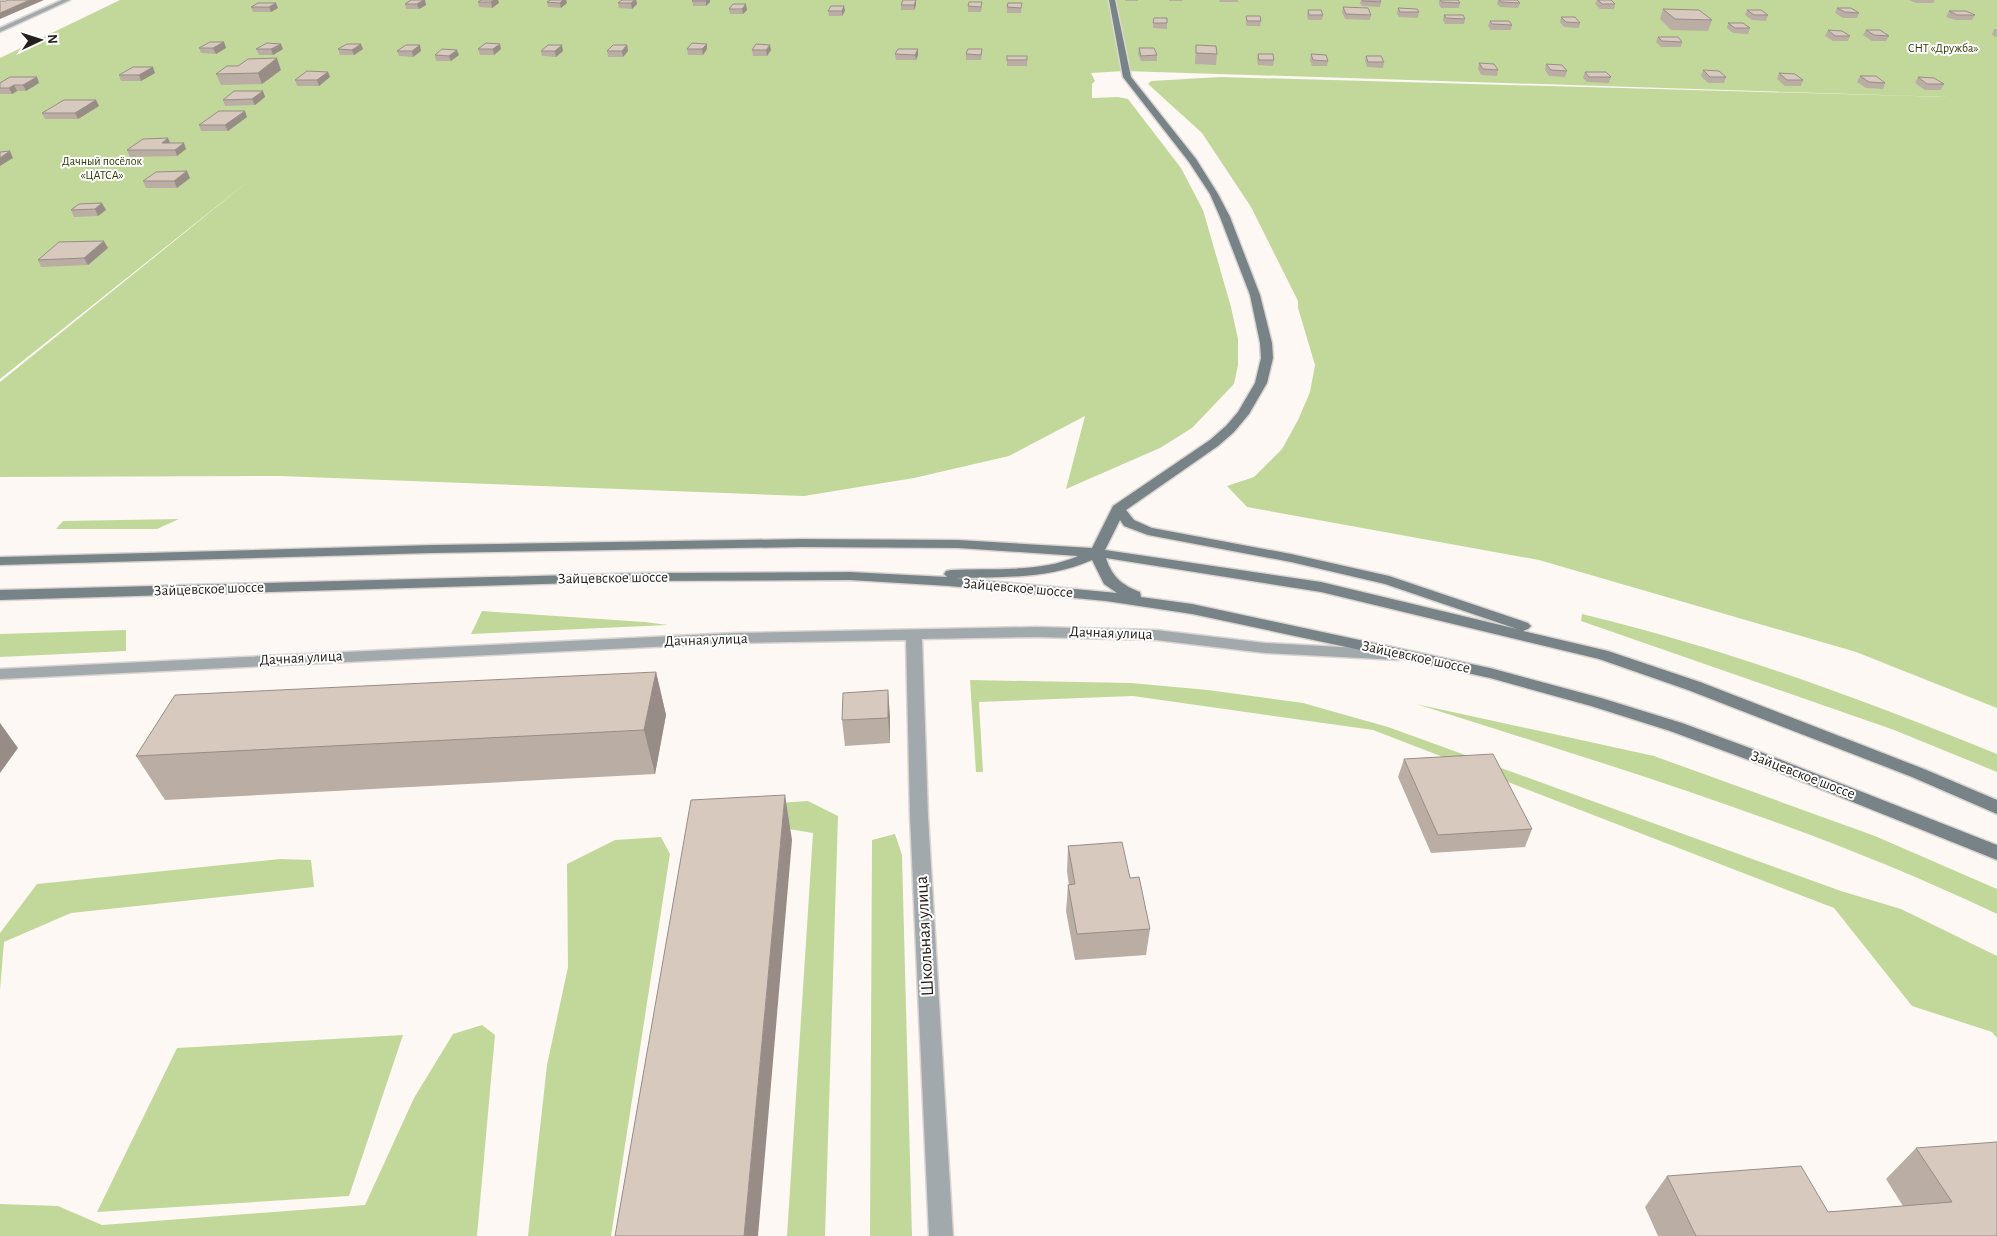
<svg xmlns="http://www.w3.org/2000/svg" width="1997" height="1236" font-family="'Alegreya Sans',sans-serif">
<rect width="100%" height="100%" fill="#fef8f4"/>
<!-- green -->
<g fill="#c2d89b">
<path d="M120,0h1877v708l-141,-56 -317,-92 -292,-53 -20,-21 27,-9 28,-28 16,-29 12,-28 5,-27 -17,-57v-7l-47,-94 -49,-74 -54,-49 3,-3 69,-4 728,20 -824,-26 -33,2 4,8 -3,3v14l26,-1 10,2 53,69 22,42 28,97 7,32v26l-4,19 -42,44 -32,20 -94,41 19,-73 -76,40 -95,22 -110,18 -524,-20 -280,1v-95l251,-203 -251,200v-321z"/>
<path d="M179,519l-22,10h-101l7,-8z"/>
<path d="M482,611l163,11 23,3 -197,9z"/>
<path d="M1582,614c142,34 280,85 415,140v18l-103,-42 -313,-109z"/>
<path d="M126,630v21l-126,6v-23z"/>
<path d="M970,680l161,3 77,7 95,13 85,24 453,164 60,18 96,47v82l-5,-6 -80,-26 -78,-98 -461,-178 -240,-34 -154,6 4,70h-7z"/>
<path d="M1416,704l238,52 221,80 122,53v25c-187,-89 -385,-148 -581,-210z"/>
<path d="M808,801l30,15 -13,420h-38l26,-403 -56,-9 5,-20z"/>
<path d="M895,834l7,21 10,381h-42l2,-396z"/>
<path d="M661,837l9,17 -59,382h-83l19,-171 21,-98 -1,-103 48,-24z"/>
<path d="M280,859l31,1 3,27 -243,26 -67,29 -4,48v-57l37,-49z"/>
<path d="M482,1025l13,10 -18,201h-477v-32l58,2 44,19 263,-20 49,-107 39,-64z"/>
<path d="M403,1035l-54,161 -252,16 80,-164z"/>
</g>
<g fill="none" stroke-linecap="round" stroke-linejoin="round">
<!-- street casing -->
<g stroke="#dbd5d1" stroke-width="3">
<g id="street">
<path d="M62,0h8l-70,32v-4z"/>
<path d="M1036,627l120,3 109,13 134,7 5,1 3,4 -3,4 -5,1 -134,-7 -109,-13 -120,-3 -114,2 6,177 25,420h-24l-19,-420 -4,-176 -171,3 -735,36v-10l735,-36z"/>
</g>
</g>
<!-- secondary casing -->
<g stroke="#dbd5d1" stroke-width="3">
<path id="secondary" d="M1109,0h6l16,77 65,82 22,35 12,23 30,78 12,48 1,15 -6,25 -18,31 -15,18 -16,14 -92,64 8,10 18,8 139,26 98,22 139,47 3,3 -3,3 -5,2 85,20 92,31 224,87 73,31v14l-85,-37 -224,-87 -89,-31 -278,-67 -215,-34c6,19 16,27 34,34l1,5 51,7 298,64 111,30 81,25 76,28 239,94v15l-251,-101 -76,-28 -79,-25 -101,-28 -78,-17 -220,-47 -86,-13 -157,-15 -99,-6 -204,1 -646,19v-10l646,-17 204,-1 97,5 -3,-3 2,-3 5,-1c41,-2 89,3 127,-14l-120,-8 -157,-1 -368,6 -433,12v-8l433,-12 368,-6 157,1 134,8 21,-42 97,-66 16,-14 12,-14 17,-29 6,-25 -1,-15 -10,-48 -30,-78 -10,-23 -21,-32 -66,-85zM1120,520l4,6 24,9 143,27 94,22 132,45 -196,-47 -216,-32zM1092,560l12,24 13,9 -160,-15c46,-1 93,1 135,-18z"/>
</g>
<!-- street -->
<use href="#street" fill="#a2a9ad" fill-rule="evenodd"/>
<!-- secondary -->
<use href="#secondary" fill="#788388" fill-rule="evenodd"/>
</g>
<!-- wall -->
<g fill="#baada4">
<path d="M411,0h14l1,5 -7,4h-13l-1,-5z"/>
<path d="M481,0h17l1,3 -7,5 -13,-1 -1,-5z"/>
<path d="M550,0h16l1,3 -6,5 -13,-1 -1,-5z"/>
<path d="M622,0h14l1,4 -5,5 -13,-1 -1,-5z"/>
<path d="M693,0h17v2l-4,4h-13l-1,-5z"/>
<rect x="1125" y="0" width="13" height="1"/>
<path d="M1169,0h14l-1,1h-13z"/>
<path d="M1219,0h19v2h-18z"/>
<path d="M1361,0h19l1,2 -1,5 -18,-1 -2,-3z"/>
<path d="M1439,0h19l2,3 -1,5h-18l-2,-4z"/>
<path d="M1498,0h19l3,3 -2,5 -18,-1 -3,-3z"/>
<path d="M1597,0h14l4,4 -1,5h-14l-5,-5z"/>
<path d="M1909,0h26l-2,3h-17z"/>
<path d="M258,3l20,5 -7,4h-18l-2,-5z"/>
<path d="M1022,3l-1,10h-14v-6z"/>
<path d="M901,5h15l-2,5h-13z"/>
<path d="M844,6l1,5 -3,5h-13l-1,-5z"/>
<path d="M968,6l14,1 -1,5h-13z"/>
<path d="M1343,7l28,8 -1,5 -25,-1 -3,-7z"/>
<path d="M1398,8l21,4 -1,6 -19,-1 -2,-3z"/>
<path d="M1837,8l22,5 -2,5h-14l-8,-5z"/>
<path d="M729,9l18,1 -4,4h-13z"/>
<path d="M1663,9l49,11 -4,11 -37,-1 -11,-11z"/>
<path d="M1308,10l15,5 -1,5h-14l-1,-5z"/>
<path d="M1747,10l21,5 -2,6 -14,-1 -7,-5z"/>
<path d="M1949,11l26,4 -3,5h-17l-9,-3z"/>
<path d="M1444,15l21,4 -1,5h-19l-2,-4z"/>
<path d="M1246,16l15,5 -1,5h-14z"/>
<path d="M1561,17l19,6 -1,5 -15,-1 -4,-5z"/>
<path d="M1154,18h13v11l-14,-1z"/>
<path d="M1490,21l22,4 -1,5h-20l-3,-4z"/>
<path d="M1728,23l22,5 -2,6 -15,-1 -6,-5z"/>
<path d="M1994,29h3v8l-5,-2z"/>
<path d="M1828,30l22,6 -2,5h-15l-8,-5z"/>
<path d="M1866,30l23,6 -3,5h-14l-9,-6z"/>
<path d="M1658,37l24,5 -1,5h-20l-5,-5z"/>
<path d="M224,42l2,6 -10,6 -15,-1 -2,-5z"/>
<path d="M627,45l1,6 -5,6h-15l-1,-6z"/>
<path d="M1196,45l21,9 -1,11 -21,-1z"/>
<path d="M1139,48l18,7v6h-16l-3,-7z"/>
<path d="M256,49h27l-10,6h-14z"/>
<path d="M338,49h25l-9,6h-14z"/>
<path d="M478,49h23l-7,6h-14z"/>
<path d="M687,49h20l-4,6h-15z"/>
<path d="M918,49v6l-2,5h-20l-1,-6z"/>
<path d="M982,49v5l-1,6h-15v-6z"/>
<path d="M752,50h19l-4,6h-14z"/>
<path d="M397,51h24l-8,6 -14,-1z"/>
<path d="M541,51h22l-7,6 -14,-1z"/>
<path d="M1258,54l16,6 -1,6 -15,-1 -1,-6z"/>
<path d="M1311,54l17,7 -1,5h-15l-2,-6z"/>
<path d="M435,55h24l-8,6h-15z"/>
<path d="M1027,56v10h-20v-6z"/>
<path d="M1366,56l18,6 -1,6 -16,-1 -2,-6z"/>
<path d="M1479,63l19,7 -1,6 -16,-1 -3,-6z"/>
<path d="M1546,64l21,7 -2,6 -16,-1 -4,-6z"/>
<path d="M238,66l43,4 -19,14 -41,1 -5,-11z"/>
<path d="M1703,70l23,7 -2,6h-16l-7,-7z"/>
<path d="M328,72l2,5 -11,9h-22l-2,-6z"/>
<path d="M1585,72l26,5 -2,6 -22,-1 -4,-4z"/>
<path d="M155,73l-14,8h-20l-2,-6z"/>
<path d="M1779,73l24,7 -2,6h-16l-8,-7z"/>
<path d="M1860,76l25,7 -2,6 -17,-1 -9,-6z"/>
<path d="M37,77l2,6 -13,8h-9l-5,3h-12v-11z"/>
<path d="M1918,77l26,7 -3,6h-16l-10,-7z"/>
<path d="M263,91l2,6 -10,8 -30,1 -2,-6z"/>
<path d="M96,100l3,6 -21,13h-33l-3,-6z"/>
<path d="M247,117l-19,14h-27l-2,-6z"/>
<path d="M170,143l16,6 -9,7 -47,1 -3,-7z"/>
<path d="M190,178l-13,10h-31l-3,-7z"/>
<path d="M79,204l27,6 -8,6 -24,1 -3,-7z"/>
<path d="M108,248l-20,17 -47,2 -3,-7z"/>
<path d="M656,672l10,43 -11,59 -490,26 -29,-44z"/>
<path d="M890,716v27l-45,3 -3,-26z"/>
<path d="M1404,759l128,70 -7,18 -94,6 -33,-76z"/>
<path d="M1068,846l82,83 -4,26 -71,5 -9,-49 2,-26h1l-2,-13z"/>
<path d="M1916,1148l81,88h-339l-13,-29 22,-31 161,36 75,-6 -17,-27z"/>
</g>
<!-- shaded-wall -->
<g fill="#978d86">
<path d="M30,0h14l-44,19v-6z"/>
<path d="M424,0h1l1,5 -7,4 -2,-5z"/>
<path d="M494,0h4l1,3 -7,5 -1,-6z"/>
<path d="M563,0h3l1,3 -6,5 -1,-5z"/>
<path d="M635,0h1l1,4 -5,5 -1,-6z"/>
<path d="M707,0h3v2l-4,4v-5z"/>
<path d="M916,0v5l-2,5v-5z"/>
<path d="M276,3l2,5 -7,4 -2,-5z"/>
<path d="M746,4l1,6 -4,4 -1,-5z"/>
<path d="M844,6l1,5 -3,5v-5z"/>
<path d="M224,42l2,6 -10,6 -3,-6z"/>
<path d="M281,44l2,5 -10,6 -2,-6z"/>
<path d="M361,44l2,5 -9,6 -2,-5z"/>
<path d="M500,44l1,5 -7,6 -1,-6z"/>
<path d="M707,44v5l-4,6 -1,-6z"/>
<path d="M420,45l1,6 -8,6 -1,-6z"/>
<path d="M562,45l1,6 -7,6 -1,-6z"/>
<path d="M627,45l1,6 -5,6 -1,-6z"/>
<path d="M770,45l1,5 -4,6 -1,-6z"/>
<path d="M918,49v6l-2,5 -1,-5z"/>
<path d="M457,50l2,5 -8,6 -2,-5z"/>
<path d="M277,58l4,12 -19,14 -4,-11z"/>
<path d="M153,67l2,6 -14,8 -2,-6z"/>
<path d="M328,72l2,5 -11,9 -2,-6z"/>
<path d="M37,77l2,6 -13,8 -3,-6z"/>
<path d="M14,85l3,6 -5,3 -3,-6z"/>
<path d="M263,91l2,6 -10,8 -3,-6z"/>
<path d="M96,100l3,6 -21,13 -3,-6z"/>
<path d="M245,111l2,6 -19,14 -3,-6z"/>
<path d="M168,138l3,7 -9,-2z"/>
<path d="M184,143l2,6 -9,7 -2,-6z"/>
<path d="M10,151l3,7 -13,8v-8z"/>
<path d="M187,171l3,7 -13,10 -3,-7z"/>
<path d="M102,203l4,7 -8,6 -3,-7z"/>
<path d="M104,241l4,7 -20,17 -4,-7z"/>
<path d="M656,672l10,43 -11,59 -11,-44z"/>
<path d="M888,690l2,26v27l-2,-25z"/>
<path d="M0,723l18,25 -18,25z"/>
<path d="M785,795l7,45 -34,396h-14z"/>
</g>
<!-- building -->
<g fill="#d8c9bf" stroke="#978d86">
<path d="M8,0h22l-30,13v-12h6z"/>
<path d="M411,0h13l-7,4h-12z"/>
<path d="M481,0h13l-3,2h-13z"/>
<path d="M550,0h13l-3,3 -13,-1z"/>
<path d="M622,0h13l-4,3h-13z"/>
<path d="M693,0h14l-1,1h-14z"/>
<path d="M903,0h13l-2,5h-13z"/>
<path d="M1362,0h18l1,2 -18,-1z"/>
<path d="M1440,0h18l2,3 -18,-1z"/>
<path d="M1499,0h18l3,3 -19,-1z"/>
<path d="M1598,0h13l4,4h-13z"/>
<path d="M969,2h13l-1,5 -13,-1z"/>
<path d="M258,3h18l-7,4h-18z"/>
<path d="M1008,3h14l-1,5 -14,-1z"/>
<path d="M733,4h13l-4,5h-13z"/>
<path d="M831,6h13l-2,5h-14z"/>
<path d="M1343,7l25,1 3,7 -25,-1z"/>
<path d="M1398,8l19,1 2,3h-19z"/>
<path d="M1837,8h14l8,5 -14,-1z"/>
<path d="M1663,9l36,1 13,10 -37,-1z"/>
<path d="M1308,10h13l2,5h-14z"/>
<path d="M1747,10h14l7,5h-14z"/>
<path d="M1949,11h17l9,4h-18z"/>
<path d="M1444,15h19l2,4 -19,-1z"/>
<path d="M1246,16h14l1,5h-14z"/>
<path d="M1561,17h14l5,6 -14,-1z"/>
<path d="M1154,18h13v5h-14z"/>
<path d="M1490,21h19l3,4 -20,-1z"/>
<path d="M1728,23h15l7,5h-15z"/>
<path d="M1828,30l14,1 8,5h-15z"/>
<path d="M1866,30h14l9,6 -15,-1z"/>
<path d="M1658,37h20l4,5 -20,-1z"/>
<path d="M210,42h14l-11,6h-14z"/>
<path d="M267,43l14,1 -10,5h-15z"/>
<path d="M486,43l14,1 -7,5h-15z"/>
<path d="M692,43l15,1 -5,5h-15z"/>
<path d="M347,44h14l-9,6 -14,-1z"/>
<path d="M756,44l14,1 -4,5h-14z"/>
<path d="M406,45h14l-8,6h-15z"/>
<path d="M548,45h14l-7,6h-14z"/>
<path d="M613,45h14l-5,6h-15z"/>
<path d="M1196,45l20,1 1,8 -21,-1z"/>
<path d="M1139,48h15l3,7 -16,1z"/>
<path d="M442,49l15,1 -8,6 -14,-1z"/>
<path d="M898,49h20l-3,6 -20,-1z"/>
<path d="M968,49h14l-1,6 -15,-1z"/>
<path d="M1258,54h15l1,6h-15z"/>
<path d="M1311,54l15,1 2,6 -15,-1z"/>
<rect x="1007" y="56" width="20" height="4"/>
<path d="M1366,56h15l3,6h-16z"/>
<path d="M277,58l-19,15 -42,1 11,-8h11l10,-7z"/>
<path d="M1479,63l15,1 4,6 -15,-1z"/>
<path d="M1546,64l16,1 5,6 -16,-1z"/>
<path d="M133,67h20l-14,8h-20z"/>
<path d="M1703,70l16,1 7,6h-16z"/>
<path d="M307,71l21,1 -11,8h-22z"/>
<path d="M1585,72h21l5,5h-22z"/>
<path d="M1779,73l16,1 8,6h-16z"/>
<path d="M1860,76h16l9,7 -16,-1z"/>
<path d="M10,77h27l-14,8h-9l-5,3h-9v-5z"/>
<path d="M1918,77l16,1 10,6h-17z"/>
<path d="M234,91h29l-11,8 -29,1z"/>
<path d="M64,100h32l-21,13h-33z"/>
<path d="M219,111h26l-20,14h-26z"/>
<path d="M168,138l-6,5h22l-9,7h-48l16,-11z"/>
<path d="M10,151l-10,7v-6z"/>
<path d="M187,171l-13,10h-31l13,-9z"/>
<path d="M102,203l-7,6 -24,1 8,-6z"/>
<path d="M104,241l-20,17 -46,2 21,-18z"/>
<path d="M656,672l-12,58 -508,26 39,-61z"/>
<path d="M888,690v28l-46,2 1,-27z"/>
<path d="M1493,754l39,75 -94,6 -34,-76z"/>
<path d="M785,795l-41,441h-129l76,-436z"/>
<path d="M1122,842l8,36 9,-1 11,52 -73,5 -9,-49 7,-1 -7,-38z"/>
<path d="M1997,1142v94h-301l-29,-60 134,-10 27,46 124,-10 -36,-54z"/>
</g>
<g text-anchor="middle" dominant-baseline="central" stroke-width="4" stroke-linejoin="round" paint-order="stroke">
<!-- far-park labels -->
<g font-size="12" fill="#2d3d03" stroke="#fff">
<text x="1943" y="48">СНТ «Дружба»</text>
<text x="102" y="161">Дачный посёлок<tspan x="102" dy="14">«ЦАТСА»</tspan></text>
</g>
<!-- street labels -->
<g font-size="15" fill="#25201c" stroke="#fff">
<text transform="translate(613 578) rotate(-1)">Зайцевское шоссе</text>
<text transform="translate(1018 588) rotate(5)">Зайцевское шоссе</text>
<text transform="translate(209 589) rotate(-2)">Зайцевское шоссе</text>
<text transform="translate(1111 633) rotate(2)">Дачная улица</text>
<text transform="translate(706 640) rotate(-2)">Дачная улица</text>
<text transform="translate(1416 657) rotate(12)">Зайцевское шоссе</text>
<text transform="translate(301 658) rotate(-3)">Дачная улица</text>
<text transform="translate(1803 775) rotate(21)">Зайцевское шоссе</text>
</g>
<!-- near-street labels -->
<g font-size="18" fill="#25201c" stroke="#fff">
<text transform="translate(925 936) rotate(-93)">Школьная улица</text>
</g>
</g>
<!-- north arrow -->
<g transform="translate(40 40) rotate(86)" stroke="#ffffff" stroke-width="4" paint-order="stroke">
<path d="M0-4L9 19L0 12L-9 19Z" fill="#25201c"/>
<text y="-8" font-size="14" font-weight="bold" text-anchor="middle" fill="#25201c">N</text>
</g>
</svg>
